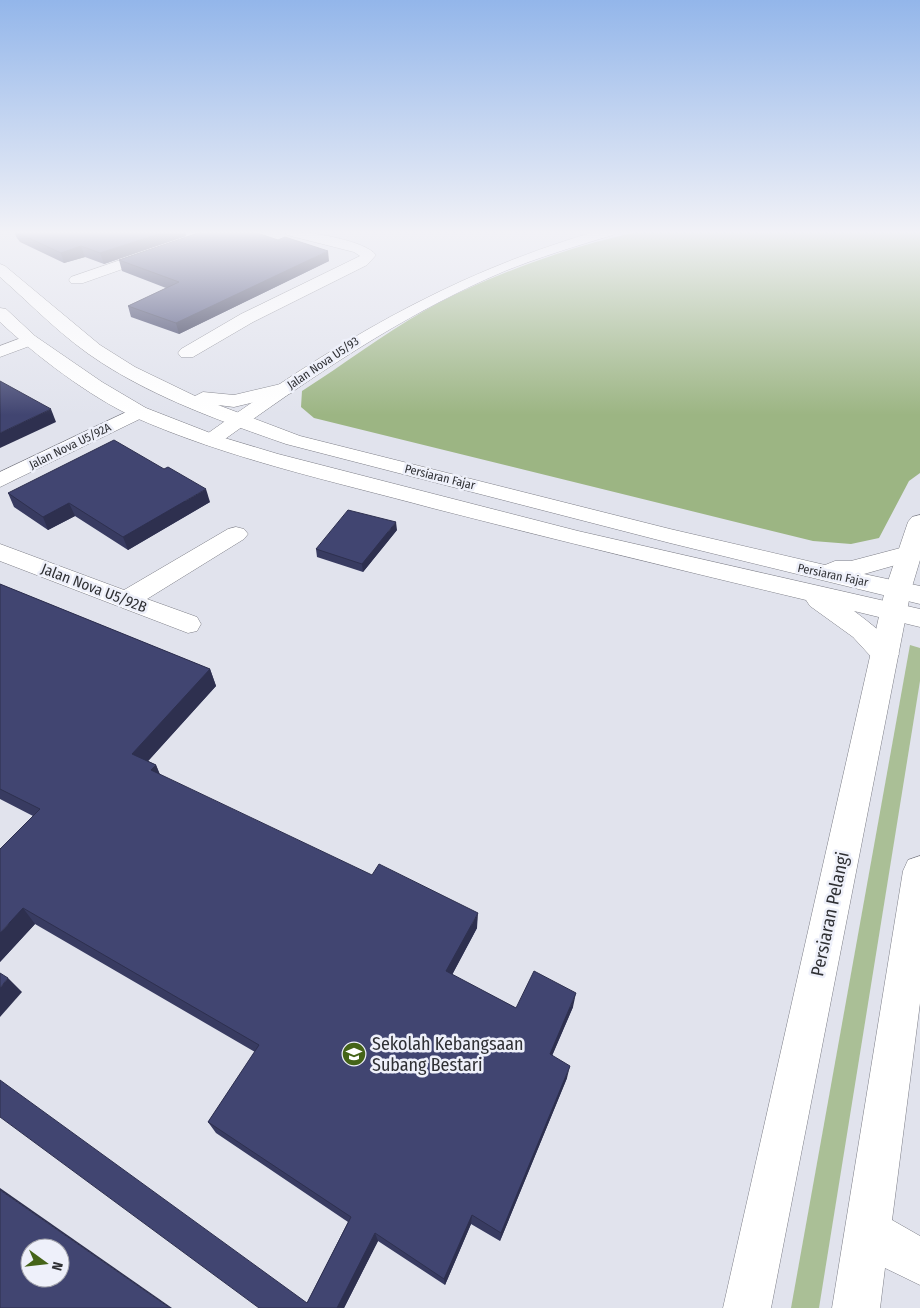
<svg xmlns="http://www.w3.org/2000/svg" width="920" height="1308" font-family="'Fira Sans Condensed',sans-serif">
<rect width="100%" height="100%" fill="#e1e3ed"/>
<!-- green -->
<path fill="#aabf96" d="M910,645l10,3v33l-101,627h-28z"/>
<!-- forest -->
<path fill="#9cb583" d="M638,232h282v241l-11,8 -30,57 -28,6 -38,-3 -499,-123 -13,-11 1,-16c41,-26 80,-56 122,-80 58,-33 148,-66 214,-79z"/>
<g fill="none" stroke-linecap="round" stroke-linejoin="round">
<!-- minor casing -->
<g stroke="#7d7e87" stroke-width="1">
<g id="minor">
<path d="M202,232h19l-2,3 -136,48h-12l-2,-3 2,-3z"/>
<path d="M285,232c18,-2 80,8 91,23l-9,10 -114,57 -60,35h-12l-3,-4 3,-4 60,-35 119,-58 -6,-4 -67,-17z"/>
<path d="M594,232h21l-2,3c-37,11 -73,22 -108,36 -104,44 -196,108 -287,173l-7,2 -7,-2 -3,-4 3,-4c127,-90 240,-160 390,-204z"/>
<path d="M29,335l6,1 3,4 -3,4 -35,13v-11z"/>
<path d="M139,406l7,2 3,4 -3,4 -146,71v-15z"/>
<path d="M920,515v45l-9,30 -140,718h-48l162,-718 23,-68 4,-5z"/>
<path d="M236,527l8,2 4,5 -4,5 -97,60 50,18 4,7 -4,7 -9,2 -188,-72v-17l124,46 104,-61z"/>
<path d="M920,856v147l-28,217 28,16v49l-35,-17 -5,40h-48l71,-437 5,-11z"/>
</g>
</g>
<!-- major casing -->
<g stroke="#7d7e87" stroke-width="1">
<g id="major">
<path d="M0,264l5,2 95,79 35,22 60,29 8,-4 31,3 51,-12 7,2 3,4 -3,4 -58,14 -16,-2 82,31 370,93 155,36 10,-4h16l57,-15 9,3 3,5 -3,5 -53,15 56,12v18l-250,-61 -384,-99c-63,-22 -128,-45 -184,-81 -38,-24 -69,-57 -102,-86z"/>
<path d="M0,308l6,1 29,27 67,46 44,26 72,28 60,18 300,77 342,78v18l-66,-16c16,12 34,25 45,43l-4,7 -10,3 -10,-3 -22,-24 -43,-31 -4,-6c-125,-30 -250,-60 -374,-92 -100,-27 -203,-49 -298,-91 -44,-20 -99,-62 -134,-95z"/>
</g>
</g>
<!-- minor -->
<use href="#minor" fill="#fff" fill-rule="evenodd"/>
<!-- major -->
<use href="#major" fill="#fff" fill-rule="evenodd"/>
</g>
<!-- wall -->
<g fill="#383b61">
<path d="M14,232h171l1,4 -82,28 -19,-7 -21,6 -44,-21 -3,-4z"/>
<path d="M206,234l123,27 -150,73 -48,-17 -3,-11 38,-18 -44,-17 -3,-11z"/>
<path d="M8,493l202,9 -82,48 -53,-34 -27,14 -34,-23z"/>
<path d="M397,530l-34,42 -46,-15 -1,-8z"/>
<path d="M0,584l210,85 6,17 -68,75 8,4 4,10 317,153 -25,47 64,33 57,-1 -21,49 15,22 -67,163 -29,-17 -26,61 -67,-44 -34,67h-85l48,-5 41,-81 -132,-89 -8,-11 47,-70 -220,-128 -35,38 33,-146 -33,-17z"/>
</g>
<!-- shaded-wall -->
<g fill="#2e304f">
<path d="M165,232h20l1,4 -82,28 -4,-11z"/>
<path d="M81,246l4,11 -21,6 -3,-10z"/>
<path d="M328,251l1,10 -150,73 -3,-11z"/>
<path d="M51,409l5,13 -56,26v-15z"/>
<path d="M206,489l4,13 -82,48 -5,-13z"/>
<path d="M69,503l6,13 -27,14 -5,-13z"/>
<path d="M396,522l1,8 -34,42 -1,-8z"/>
<path d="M210,669l6,17 -76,84 -8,-16z"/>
<path d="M156,765l7,17 -12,-12z"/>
<path d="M23,908l12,16 -35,38v-29z"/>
<path d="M478,913l-1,15 -31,58v-15z"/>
<path d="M8,978l14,14 -22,25v-29z"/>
<path d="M576,993l-3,14 -26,60 3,-13z"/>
<path d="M570,1066l-3,12 -67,163 1,-8z"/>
<path d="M0,1188l172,120h-2l-170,-118z"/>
<path d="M472,1215l-1,9 -26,61 -1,-6z"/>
<path d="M375,1233l3,8 -34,67h-7z"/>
</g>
<!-- building -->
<g fill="#414571" stroke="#2e304f" fill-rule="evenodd">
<path d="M16,232h149l-65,21 -19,-7 -20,7z"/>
<path d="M201,232l5,2 7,-2h41l24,8 7,-3 43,14 -152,72 -48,-17 51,-24 -60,-22z"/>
<path d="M0,381l51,28 -51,24z"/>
<path d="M114,440l50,29 4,-2 38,22 -83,48 -54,-34 -26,14 -35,-24z"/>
<path d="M348,510l48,12 -34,42 -46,-15z"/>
<path d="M0,584l210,85 -78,85 24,11 -5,5 221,105 7,-11 99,49 -32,58 70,37 18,-37 42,22 -26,61 20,12 -69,167 -29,-18 -28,64 -69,-46 -38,75h-78l-259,-191v-37l307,223 44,-86 -143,-95 51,-77 -236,-137 -23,25v-84l40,-40 -40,-20z"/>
<path d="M0,973l8,5 -8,10z"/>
<path d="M0,1190l170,118h-170zM30,1248h30v30h-30z"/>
</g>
<!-- sky -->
<linearGradient id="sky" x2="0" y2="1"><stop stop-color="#93b6ea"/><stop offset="0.56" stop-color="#f2f2f7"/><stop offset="1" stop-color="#f2f2f7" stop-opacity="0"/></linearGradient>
<rect width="920" height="415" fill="url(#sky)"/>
<!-- icons -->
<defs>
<g id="school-disc" transform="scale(1.25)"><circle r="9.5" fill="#456418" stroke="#eef0fa"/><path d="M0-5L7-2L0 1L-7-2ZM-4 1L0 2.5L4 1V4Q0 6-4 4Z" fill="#fff"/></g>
</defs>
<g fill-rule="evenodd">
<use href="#school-disc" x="354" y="1054"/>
</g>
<g text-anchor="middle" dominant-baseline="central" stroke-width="5" stroke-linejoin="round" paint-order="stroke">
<!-- far-street labels -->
<g font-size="12" fill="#2f3034" stroke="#eef0fa">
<text transform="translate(323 363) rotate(-34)">Jalan Nova U5/93</text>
<text transform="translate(70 446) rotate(-26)">Jalan Nova U5/92A</text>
<text transform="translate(440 477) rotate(14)">Persiaran Fajar</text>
<text transform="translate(833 575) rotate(12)">Persiaran Fajar</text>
</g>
<!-- street labels -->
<g font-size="15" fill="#2f3034" stroke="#eef0fa">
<text transform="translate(94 588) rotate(21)">Jalan Nova U5/92B</text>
</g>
<!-- near-street labels -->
<g font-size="18" fill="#2f3034" stroke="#eef0fa">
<text transform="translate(830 914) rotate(-78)">Persiaran Pelangi</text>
</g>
<!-- near-poi labels -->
<g font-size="18" fill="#2f3034" stroke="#eef0fa" text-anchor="start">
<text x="372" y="1044">Sekolah Kebangsaan<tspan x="372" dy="21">Subang Bestari</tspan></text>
</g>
</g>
<!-- north arrow -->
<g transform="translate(45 1263) rotate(105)"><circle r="24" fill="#eef0fa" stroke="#a2a3ab"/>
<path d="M0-4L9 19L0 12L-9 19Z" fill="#456418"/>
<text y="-8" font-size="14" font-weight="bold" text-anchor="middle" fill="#2f3034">N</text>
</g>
</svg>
